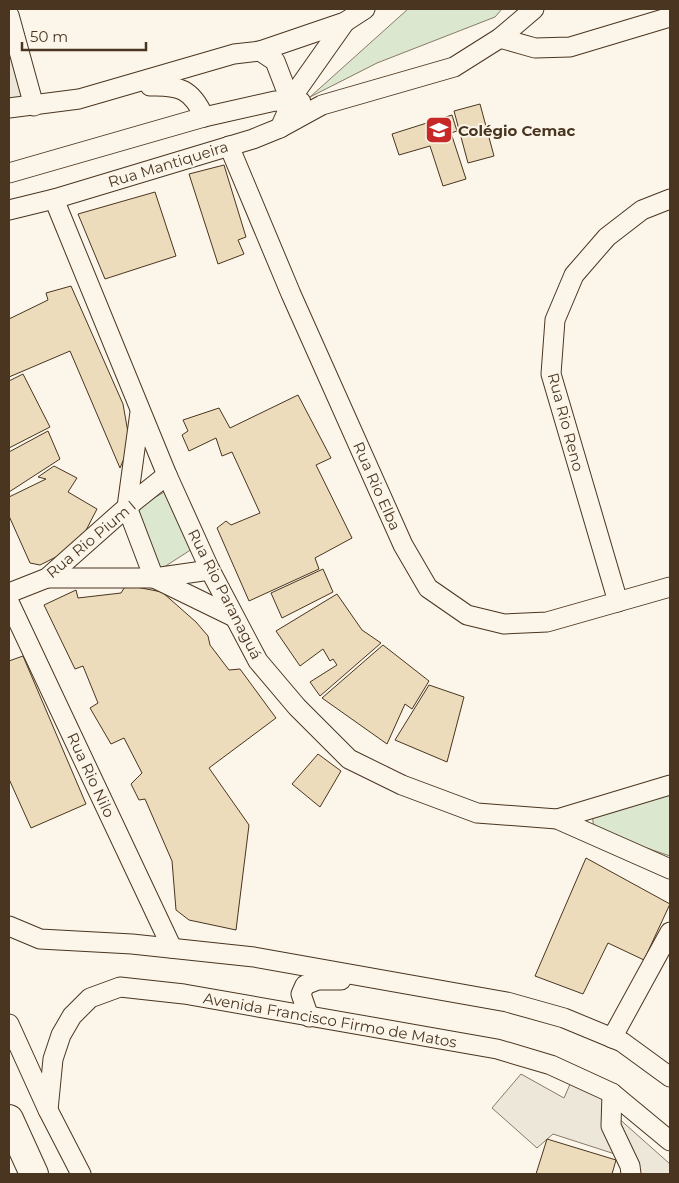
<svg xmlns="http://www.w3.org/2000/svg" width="679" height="1183" font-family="Montserrat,sans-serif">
<rect width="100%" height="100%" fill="#fbf6e9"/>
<!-- green -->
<g fill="#dce7d0" stroke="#887966">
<path d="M408,9h94l-7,8 -118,46 -67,34z"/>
<path d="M166,491l26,58 -31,20 -26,-60z"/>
<path d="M670,793v63l-76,-26 -2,-17z"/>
</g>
<!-- parking -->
<g fill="#ede7d9" stroke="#887966">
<path d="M9,13l26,86 -26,7z"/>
<path d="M521,1074l43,24 10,-23 38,18 -5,15 63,56v10h-42l-10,-19 -65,-21 -16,14 -45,-40z"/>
</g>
<!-- building -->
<g fill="#ecdcbc" stroke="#4a3520">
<path d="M480,104l14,52 -26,7 -14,-52z"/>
<path d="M452,115l5,16 -6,2 15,46 -23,7 -13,-40 -31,9 -7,-21z"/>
<path d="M224,165l22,72 -8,3 6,14 -26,10 -29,-90z"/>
<path d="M155,192l21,64 -71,23 -27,-65z"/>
<path d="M71,286l52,118 7,40 -10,24 -50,-117 -61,26v-58l39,-19 -2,-7z"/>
<path d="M23,374l27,53 -41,21v-67z"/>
<path d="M298,395l33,63 -15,7 36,73 -37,20 4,11 -70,32 -32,-73 9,-7 5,4 29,-12 -28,-61 -10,4 -6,-18 -27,13 -7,-16 6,-4 -5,-11 36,-12 11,20z"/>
<path d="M48,431l12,28 -51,33v-40z"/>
<path d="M54,466l23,12 -9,14 29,17 -14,27 -19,17 -24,12 -10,-2 -21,-47v-19l37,-18 -8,-2z"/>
<path d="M323,569l10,23 -51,26 -11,-25z"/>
<path d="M126,585l36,7 34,30 12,14 2,9 19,25 11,-1 36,49 -67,50 40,57 -13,105 -47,-10 -13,-10 -4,-49 -27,-62 -6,1 -8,-16 11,-11 -18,-35 -13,6 -21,-36 8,-5 -15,-37 -8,3 -31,-64 32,-15 2,8 43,-5z"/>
<path d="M337,594l25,36 19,13 -61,53 -10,-14 27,-17 -4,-6 -3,2 -7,-12 -23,17 -24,-35z"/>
<path d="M383,645l46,36 -17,28 -7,-5 -18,40 -65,-46z"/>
<path d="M23,656l63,148 -55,24 -22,-49v-118z"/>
<path d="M429,685l35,12 -17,65 -52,-22z"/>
<path d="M318,754l23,17 -21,36 -28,-23z"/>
<path d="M586,858l84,46 -26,56 -36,-17 -25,51 -48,-18z"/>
<path d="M547,1139l69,21 -4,14h-76z"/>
</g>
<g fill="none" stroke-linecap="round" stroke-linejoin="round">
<!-- minor casing -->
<g stroke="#4a3520" stroke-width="21">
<g id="minor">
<path d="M9,15l25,91"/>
<path d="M500,38l35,10 35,-1 100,-30"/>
<path d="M260,51l85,-29 20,-13"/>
<path d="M150,86c29,-1 42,3 54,31"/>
<path d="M290,100l55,-78"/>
<path d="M9,108l70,-9 155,-45 26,-3 15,10 15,39 -1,8 -9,20"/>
<path d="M229,146l62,148 112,251 25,43 39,27 37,9 43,-2 123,-35"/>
<path d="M9,173l195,-56 71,-16 26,1"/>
<path d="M54,199l113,276 43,95 48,91 39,46 52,52 53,26 75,28 80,6 113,50"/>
<path d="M9,210l45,-11 199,-60 27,-11 42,-23 132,-38 46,-29 34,-29"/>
<path d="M140,412l-13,95 27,71 80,39"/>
<path d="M47,578h107l56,-8"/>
<path d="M9,593l38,-15 80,-71 40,-32"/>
<path d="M9,602l163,346"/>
<path d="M618,602l-67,-228 4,-54 19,-45 33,-38 35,-27 28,-11"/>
<path d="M557,819l113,-34"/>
<path d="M9,926l31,13 92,5 122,13 253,45 57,16 58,24 48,35"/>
<path d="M309,1017l-8,-23 4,-9 13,-5h23"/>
<path d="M9,1024l39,86 33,64"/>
<path d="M612,1038l58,-106"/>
<path d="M612,1093l-1,33 19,40 1,8"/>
<path d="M48,1110l5,-51 8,-24 11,-19 18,-18 30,-11 64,7 313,55 54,16 61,28 58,48"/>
</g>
</g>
<!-- highway casing -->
<g stroke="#4a3520" stroke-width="30">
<path id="highway" d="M9,1119l25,55"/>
</g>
<!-- minor -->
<use href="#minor" stroke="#fbf6e9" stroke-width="19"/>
<!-- highway -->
<use href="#highway" stroke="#fbf6e9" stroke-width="28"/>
</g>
<!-- icons -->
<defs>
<g id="university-square" transform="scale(1.4375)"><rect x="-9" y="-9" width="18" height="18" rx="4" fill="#c62828" stroke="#fbf6e9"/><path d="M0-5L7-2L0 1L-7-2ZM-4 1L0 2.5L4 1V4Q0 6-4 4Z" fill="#fff"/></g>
</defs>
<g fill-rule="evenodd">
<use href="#university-square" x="439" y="130"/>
</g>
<g text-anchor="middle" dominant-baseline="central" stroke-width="4" stroke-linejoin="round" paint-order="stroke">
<!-- poi labels -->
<g font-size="15" font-weight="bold" fill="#4a3520" stroke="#fbf6e9" text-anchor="start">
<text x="458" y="130">Colégio Cemac</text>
</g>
<!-- street labels -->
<g font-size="15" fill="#4a3520" stroke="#fbf6e9">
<text transform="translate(168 164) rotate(-17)">Rua Mantiqueira</text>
<text transform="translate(566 422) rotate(75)">Rua Rio Reno</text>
<text transform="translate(377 486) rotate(66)">Rua Rio Elba</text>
<text transform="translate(91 539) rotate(-40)">Rua Rio Pium I</text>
<text transform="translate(225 594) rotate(63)">Rua Rio Paranaguá</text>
<text transform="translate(91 775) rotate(65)">Rua Rio Nilo</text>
<text transform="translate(330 1020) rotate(10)">Avenida Francisco Firmo de Matos</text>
</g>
</g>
<!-- border -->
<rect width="679" height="1183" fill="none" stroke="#4a3520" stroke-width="20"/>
<!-- scale -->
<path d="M22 42v8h124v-8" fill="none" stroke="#4a3520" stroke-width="2.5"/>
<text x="30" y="42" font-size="15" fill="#4a3520" stroke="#fbf6e9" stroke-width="4" paint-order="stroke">50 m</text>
</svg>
